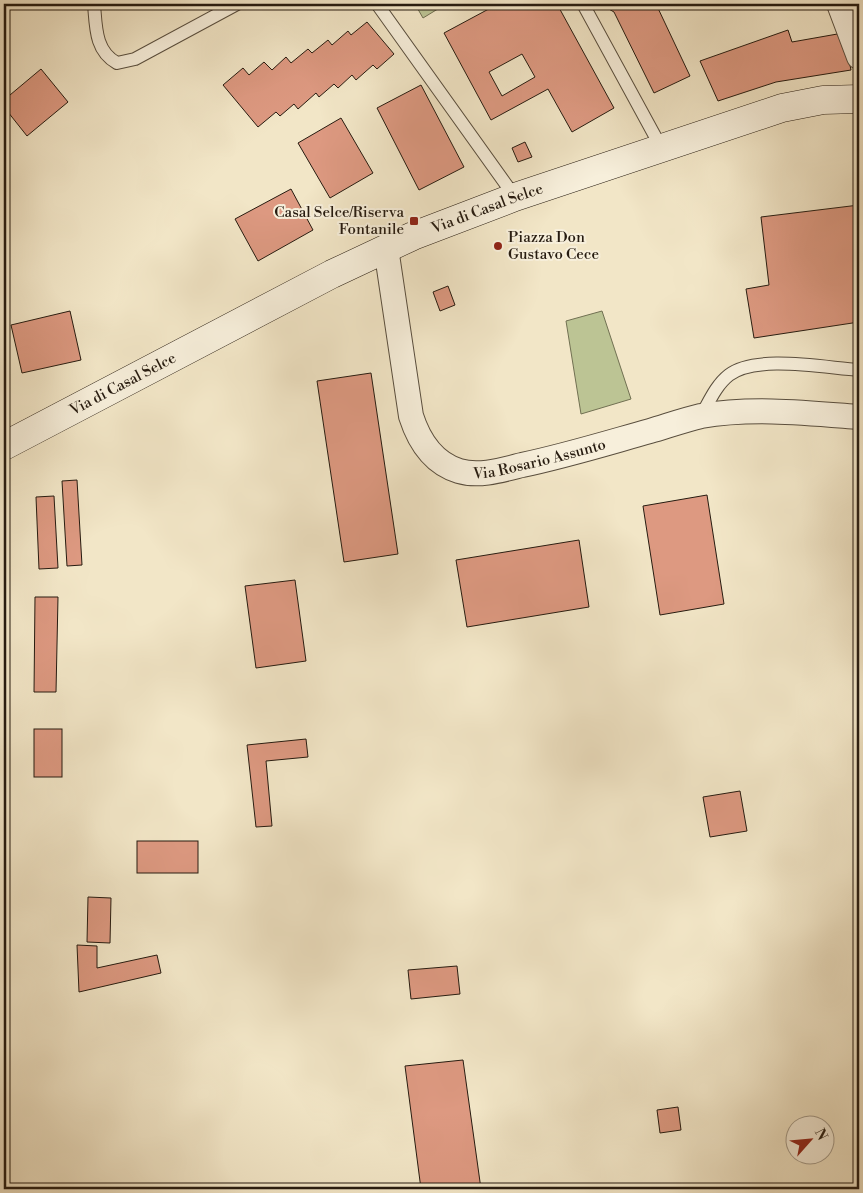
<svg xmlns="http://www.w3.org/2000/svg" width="863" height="1193" font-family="'Libre Bodoni',serif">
<rect width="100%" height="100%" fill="#f2e6c7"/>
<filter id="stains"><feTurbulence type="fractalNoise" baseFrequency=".004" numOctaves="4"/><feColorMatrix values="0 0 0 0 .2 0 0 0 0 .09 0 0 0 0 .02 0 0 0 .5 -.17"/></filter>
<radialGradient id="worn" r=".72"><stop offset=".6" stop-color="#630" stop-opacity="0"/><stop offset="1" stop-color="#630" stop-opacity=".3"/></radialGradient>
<!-- green -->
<g fill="#bcc494" stroke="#717052">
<path d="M415,4h31l-23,14z"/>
<path d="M602,311l29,88 -50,15 -15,-93z"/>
</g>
<!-- building -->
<g fill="#dd9981" stroke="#261b10" fill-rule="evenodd">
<path d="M498,4h59l57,104 -42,24 -24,-43 -57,31 -47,-87zM522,54l13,23 -33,19 -13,-24z"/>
<path d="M600,4h56l34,72 -36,17 -40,-81z"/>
<path d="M673,4h22l-22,5z"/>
<path d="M367,22l27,32 -17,15 -4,-4 -17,15 -4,-5 -14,13 -4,-4 -15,13 -3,-4 -18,16 -4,-5 -14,12 -4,-4 -18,15 -35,-42 20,-17 6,7 15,-13 8,8 14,-13 5,6 17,-14 4,4 16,-13 4,5 16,-14 3,4z"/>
<path d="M788,30l4,12 51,-9 8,37 -75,12 -58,19 -18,-40z"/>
<path d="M41,69l27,33 -41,34 -23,-29v-7z"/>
<path d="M421,85l43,82 -45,23 -42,-82z"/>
<path d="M341,118l32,55 -43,25 -32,-55z"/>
<path d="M525,142l7,15 -14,5 -6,-14z"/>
<path d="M291,189l22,41 -55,31 -23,-42z"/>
<path d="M859,205v117l-105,16 -8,-49 23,-4 -8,-68z"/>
<path d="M448,286l7,19 -15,6 -7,-19z"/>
<path d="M70,311l11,49 -59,13 -11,-48z"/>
<path d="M371,373l27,181 -54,8 -27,-181z"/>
<path d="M77,480l5,85 -15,1 -5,-85z"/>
<path d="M707,495l17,109 -64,11 -17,-109z"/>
<path d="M54,496l4,72 -19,1 -3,-72z"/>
<path d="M579,540l10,67 -122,20 -11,-67z"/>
<path d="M295,580l11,81 -50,7 -11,-82z"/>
<path d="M35,597h23l-2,95h-22z"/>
<rect x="34" y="729" width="28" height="48"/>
<path d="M306,739l2,18 -42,4 6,65 -16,1 -9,-82z"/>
<path d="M740,791l7,40 -37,6 -7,-40z"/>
<rect x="137" y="841" width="61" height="32"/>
<path d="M88,897l23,1 -1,45 -23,-1z"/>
<path d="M77,945l20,1v22l60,-13 4,18 -82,19z"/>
<path d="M457,966l3,28 -49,5 -3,-29z"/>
<path d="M463,1060l18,129h-60l-16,-123z"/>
<path d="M678,1107l3,23 -21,3 -3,-23z"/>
</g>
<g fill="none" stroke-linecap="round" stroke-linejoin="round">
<!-- service casing -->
<g stroke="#594e3e" stroke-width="14">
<g id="service">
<path d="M94,4c2,23 1,47 23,59l18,-4 102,-55"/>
<path d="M377,4l138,193"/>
<path d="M583,4l79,145"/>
<path d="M701,416c8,-14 15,-31 28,-41 27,-21 97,-7 130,-5"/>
</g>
</g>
<!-- minor casing -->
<g stroke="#594e3e" stroke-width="26">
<g id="minor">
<path d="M839,4l20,53"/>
<path id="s1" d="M386,248l25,168c8,25 22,47 48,55 20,6 43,-1 63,-6 43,-9 85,-22 128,-34 17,-5 34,-11 51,-15 51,-9 107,-3 158,1"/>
</g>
</g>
<!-- secondary casing -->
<g stroke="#261b10" stroke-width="29">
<g id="secondary">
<path id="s2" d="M4,446l328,-172 81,-38 102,-39 267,-89 41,-8 36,-1"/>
</g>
</g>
<!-- service -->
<use href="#service" stroke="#f7efdb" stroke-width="12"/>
<!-- minor -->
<use href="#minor" stroke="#f7efdb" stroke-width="24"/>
<!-- secondary -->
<use href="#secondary" stroke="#f7efdb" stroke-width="28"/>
</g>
<!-- markers -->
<g fill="#8f2418" stroke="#f7efdb" stroke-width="2">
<rect x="409" y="216" width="10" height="10" rx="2.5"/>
<circle cx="498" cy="246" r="5"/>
</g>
<g text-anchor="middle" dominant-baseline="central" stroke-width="4" stroke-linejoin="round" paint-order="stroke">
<!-- street labels -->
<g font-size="15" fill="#261b10" stroke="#f7efdb">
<text stroke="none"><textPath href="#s2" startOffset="539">Via di Casal Selce</textPath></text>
<text stroke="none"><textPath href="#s2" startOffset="134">Via di Casal Selce</textPath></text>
<text stroke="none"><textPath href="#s1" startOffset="328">Via Rosario Assunto</textPath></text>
</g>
<!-- poi labels -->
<g font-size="15" fill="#261b10" stroke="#f7efdb" text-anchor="end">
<text x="404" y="212">Casal Selce/Riserva<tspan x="404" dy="17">Fontanile</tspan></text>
<text x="508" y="237" text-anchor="start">Piazza Don<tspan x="508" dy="17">Gustavo Cece</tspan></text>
</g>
</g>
<!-- margin -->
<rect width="863" height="1193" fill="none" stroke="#f2e6c7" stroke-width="20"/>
<rect x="5" y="5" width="853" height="1183" fill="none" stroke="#261b10" stroke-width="2.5"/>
<rect x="10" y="10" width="843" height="1173" fill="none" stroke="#261b10"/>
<!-- north arrow -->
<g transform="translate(810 1140) rotate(63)"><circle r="24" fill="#f7efdb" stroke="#a39a8a"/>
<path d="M0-4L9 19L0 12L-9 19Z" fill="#8f2418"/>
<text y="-8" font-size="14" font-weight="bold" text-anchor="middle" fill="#261b10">N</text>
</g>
<rect width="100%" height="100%" filter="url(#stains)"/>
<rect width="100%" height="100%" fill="url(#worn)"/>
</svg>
